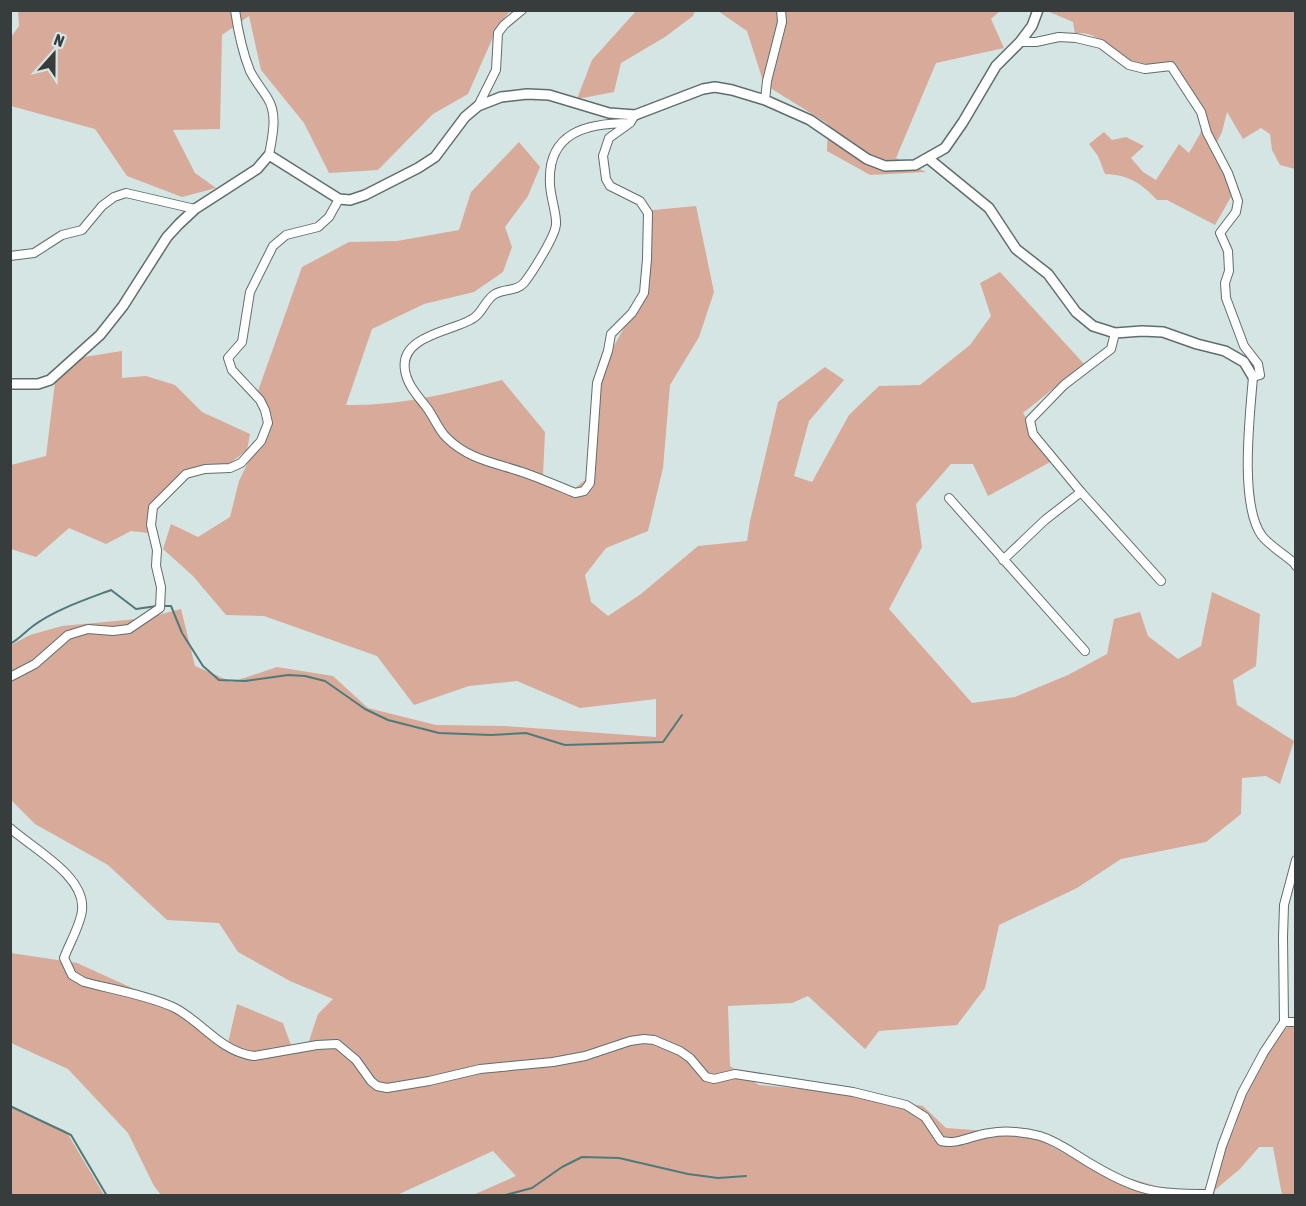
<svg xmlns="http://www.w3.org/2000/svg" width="1306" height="1206" font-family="'Asap Condensed',sans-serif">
<rect width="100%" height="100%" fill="#d4e5e4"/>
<!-- green -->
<g fill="#d8aa9a">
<path d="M18,11h492l-13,17 -29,66 -35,20 -55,56 -49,3 -25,-50 -43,-53 -12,-54 -27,19 -2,94 -47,1 22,43 21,15 -34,9 -55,-21 -32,-47 -84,-23v-69l8,-11z"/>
<path d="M636,11h59l-2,5 -28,21 -44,26 -7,29 -37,7 15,-39z"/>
<path d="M718,11h282l-9,8 13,29 -68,15 -40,95 30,14 -56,3 -43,-24 1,-27 -64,-40 -17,-53z"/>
<path d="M1047,11h248v158l-15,-4 -8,-15 -2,-16 -9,-6 -18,11 -16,-27 -5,20 -10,20 12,19 8,24 -17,30 -48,-25h-10c-16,-17 -28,-25 -52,-26l-7,-18 -9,-12 15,-12 8,8 14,-3 18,9 -13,12 12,14 13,8 23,-36 10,9 11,-19 3,-12 -26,-55c-15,1 -29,2 -44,-3 -20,-7 -34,-36 -58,-30l-2,-12z"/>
<path d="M519,142l21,25 -12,29 -23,31 7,20 -9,25 -29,20 -50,12 -52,25 -26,76c53,1 105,-12 156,-25l43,52 -2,44 31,13 16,-13 10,-106 44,-77 -1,-82 53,-5 18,86 -15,45 -29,48 -7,83 -15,63 -42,17 -21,27 6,27 17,14 33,-22 57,-48 49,-5 3,-20 28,-119 47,-35 19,13 -35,41 -15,55 18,6 37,-67 30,-29 41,-1 50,-40 21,-29 -11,-33 20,-11 84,92 -61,49 31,47 -66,36 -15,-32h-22l-35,40 6,43 -33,62 83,94 43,-6 53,-22 39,-21 7,-35 26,-7 8,24 30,23 23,-13 11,-54 48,22 -4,52 -23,14 4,25 57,36 -14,43 -14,-8 -24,2 -1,36 -35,28 -85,17 -44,29 -78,37 -14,63 -28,37 -78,6 -14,18 -57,-53 -16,7 -64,3 2,60 29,19 81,7 83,14 23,22 82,6 62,33 98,28h-715l43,-19 -23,-25 -96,44h-236l-7,-9 -26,-53 -60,-64 -57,-26v-90l66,10 110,50 41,30 9,-39 46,19 9,25 16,-4 10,-30 15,-15 -43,-18 -52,-29 -19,-29 -52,-3 -59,-55 -73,-41 -24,-24v-155l19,-10 32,-9 85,-8 34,-9 14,57 37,16 45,-15 56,9 35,32 68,17 69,1 151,11v-38l-76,9 -63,-27 -48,5 -55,19 -37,-49 -113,-40 -38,-1 -33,-39 -30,-27 8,-25 27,13 32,-20 9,-36 25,-52 -6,-38 44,-124 47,-25 48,-1 62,-11 12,-38z"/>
<path d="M122,351v27l24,-2 29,9 27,27 48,22 -3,16 -23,18 -41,2 -30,34 -5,29 -17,-2 -25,13 -37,-16 -33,29 -25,-8v-84l35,-9 10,-82 28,-17z"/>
<path d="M1295,1025v170h-13l-9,-48h-14l-19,22 -25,21 -1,5 -9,1 9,-36 21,-33 6,-24 -1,-11 3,-11 32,-37 7,-12 7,-6z"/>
<path d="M11,1107l55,24 38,64h-93z"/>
</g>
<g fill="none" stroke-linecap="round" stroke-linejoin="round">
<!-- stream -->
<g stroke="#507979" stroke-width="2">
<path d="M163,606h8l11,27 21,33 16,14 26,1 43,-6 17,1 20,5 40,28 23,11 51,13 52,2 35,-2 39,12 98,-3 19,-27"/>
<path d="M10,644c9,-5 15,-12 23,-18 21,-16 54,-27 78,-36l25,19 21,-3"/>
<path d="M10,1106l61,29 36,61"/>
<path d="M502,1196l30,-8 30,-21 20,-10 37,1 69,16 30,4 28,-2"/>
</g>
<!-- minor casing -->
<g stroke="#5f6e6d" stroke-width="10">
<g id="minor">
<path d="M235,10c3,21 7,41 15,61 5,10 12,18 18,28 10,16 4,39 1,56"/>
<path d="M1020,42h16l23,-5 17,1 25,6 28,21 16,4 26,-3 30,46 6,21 21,40 10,28 -2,11 -16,21 8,18 1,20 -4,12 1,15 18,48 14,18 2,11 -7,2c-3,38 -14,128 9,159 8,10 22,18 32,27l2,3"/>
<path d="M765,100l2,-19 15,-59 -1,-12"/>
<path d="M478,106l18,-36 2,-37 6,-8 18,-15"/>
<path d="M630,123c-43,0 -83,9 -80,61 0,11 7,31 6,40 0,11 -24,49 -32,59 -8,9 -19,5 -29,11 -9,5 -12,17 -20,23 -17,14 -76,17 -70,53 2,15 13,26 22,38 7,9 12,23 20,30 22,22 50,25 78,35 17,6 33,13 50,20l9,-2 6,-8 7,-100 11,-32 3,-17 21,-21 12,-20 3,-34 1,-46 -8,-12 -30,-15 -4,-7 -3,-23 6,-18 21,-15 5,-8"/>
<path d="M10,256l24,-3 28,-18 20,-5 20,-24 12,-9 12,-4 69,16"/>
<path d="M1115,333l-4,16 -47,36 -34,35 3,14 48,58 80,89"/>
<path d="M949,498l136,153"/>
<path d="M1003,560l42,-40 36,-28"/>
<path d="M10,677l25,-13 33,-29 20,-6 25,2 16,-2 31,-21 1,-21 -5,-21 1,-16 -6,-25 2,-18 33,-33 19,-5 25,-1 11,-5 20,-22 7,-18 -3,-13 -5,-10 -28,-30 -4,-12 14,-16 8,-50 23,-46 13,-11 32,-8 11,-10 10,-18"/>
<path d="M10,828c22,20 76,48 72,82 -1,14 -13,34 -18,48l8,17 12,7c26,7 67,14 91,26 27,14 46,44 79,48l63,-11 20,-1 19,16 15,21 6,5 10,2 42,-7 51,-12 73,-7 32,-6 45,-15 14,-2 10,1 26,11 10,7 16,19 8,2 21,-5 118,18 53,13 19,12 16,24c18,4 31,-6 49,-8 15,-3 35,-1 50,3 20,6 35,19 53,29 20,12 45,25 69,27 15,2 31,2 46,2"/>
<path d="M1284,1022h12"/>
<path d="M1208,1196l14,-50 20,-53 22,-41 20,-30 -1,-85 1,-32 12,-45"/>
</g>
</g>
<!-- tertiary casing -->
<g stroke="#5f6e6d" stroke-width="12">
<g id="tertiary">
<path d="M929,159l60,49 27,41 32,25 28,38 17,14 22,7 27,-2 21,1 34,12 28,7 19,11 9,15"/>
<path d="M10,384h28l12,-4 50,-45 23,-29 44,-69 12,-13 16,-15 62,-40 12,-14 70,44 11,1 15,-5 53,-27 17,-11 30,-40 13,-11 23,-9 26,-3 22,1 60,18 26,2 68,-26 12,-2 17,3 33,10 45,20 57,39 18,7 30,-1 30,-17 18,-26 33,-56 24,-24 12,-16 6,-16"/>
</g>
</g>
<!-- minor -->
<use href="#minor" stroke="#fff" stroke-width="8"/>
<!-- tertiary -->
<use href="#tertiary" stroke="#fff" stroke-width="9"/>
</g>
<!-- border -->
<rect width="1306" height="1206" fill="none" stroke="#373d3d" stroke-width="24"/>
<!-- north arrow -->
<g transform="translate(54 54) rotate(21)" stroke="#d4e5e4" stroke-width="4.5" paint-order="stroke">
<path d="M0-4.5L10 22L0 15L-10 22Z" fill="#373d3d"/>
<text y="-9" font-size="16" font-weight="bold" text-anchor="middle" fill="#373d3d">N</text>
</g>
</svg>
